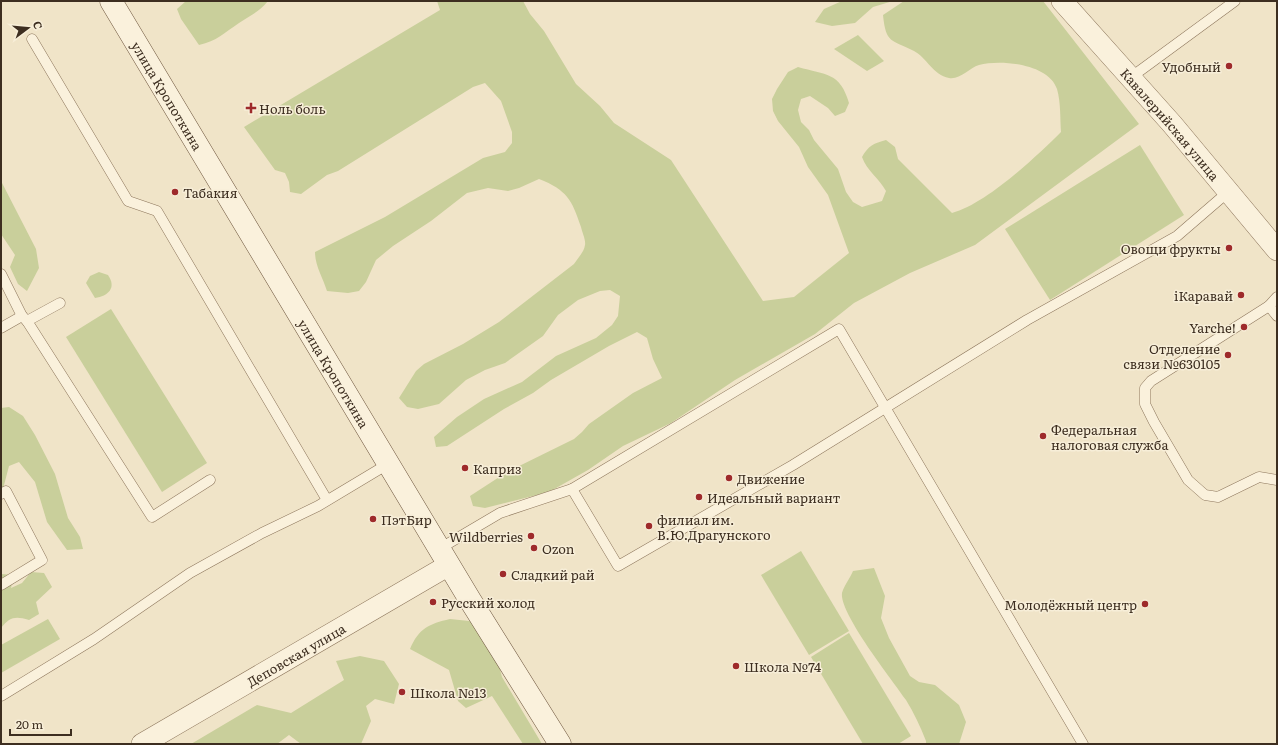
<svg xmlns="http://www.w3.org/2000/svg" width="1278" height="745" font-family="Literata,serif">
<rect width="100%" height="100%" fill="#f0e4c8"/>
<!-- green -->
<g fill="#c9cf9b">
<path d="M186,1h82c-9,11 -17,14 -29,22 -15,10 -22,18 -40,22l-18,-26 -4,-10z"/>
<path d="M437,1h86l7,13 14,17 32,53 24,22 14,17 57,37 92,141 31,-4 55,-44 -21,-58 -20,-28 -9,-20 -21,-26 -5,-10 -1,-12 5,-10 11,-17 10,-5c28,8 42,5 51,36l-4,9 -10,4 -7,-8 -18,-12 -9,3 -3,11 3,12 8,8 5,10 24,29 8,23 7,10 9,5 20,-6 4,-10c-7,-13 -19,-20 -24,-34 6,-11 12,-14 24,-17l9,7 3,12 54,54c34,-9 84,-56 109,-81 -1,-13 0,-29 -4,-43 -8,-25 -56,-30 -78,-24 -10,3 -19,15 -30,13 -16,-3 -22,-20 -35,-27 -23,-12 -28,-7 -31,-36l21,-14h139l96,123 -164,121 -65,28 -56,30 -39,31 -80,46 -64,43 -48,23 -35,24 -39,22 -64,16 -12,-2 -3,-10 37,-24 67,-33 8,-7 7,-8 44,-31 29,-15 -9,-19 -6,-21 -10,-6 -28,14 -58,34 -18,13 -29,16 -57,37 -11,1 -2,-10 23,-20 27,-18 38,-17 34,-26 40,-18 16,-13 6,-9 2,-20 -10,-6 -10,1 -22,9 -20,15 -15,21 -38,27 -20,7 -19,10 -27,24 -21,5 -11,-2 -8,-9 17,-27 8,-7 39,-20 36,-22 75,-58c4,-6 10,-12 11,-19 1,-5 -3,-13 -4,-18 -9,-27 -14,-37 -42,-48l-20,9 -11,3 -20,-3 -21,5 -36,28 -38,25 -17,14 -10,22 -7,9 -11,2 -21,-2c-4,-13 -12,-25 -12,-39l70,-35 98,-59 22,-6 7,-9v-11l-11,-31 -16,-18 -12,4 -135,84 -11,4 -26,19 -11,-2 -1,-10 -4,-9 -10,-3 -31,-43 196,-117z"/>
<path d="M842,1h51l-20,6 -18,16 -23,3 -17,-4 9,-13z"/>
<path d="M858,35l26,26 -17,10 -33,-22z"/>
<path d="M1140,145l44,70 -134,85 -45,-71z"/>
<path d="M1,181l35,68 3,19 -12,23 -9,-7 -8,-17 5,-12 -14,-21z"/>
<path d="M99,272l9,3c9,13 0,21 -13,23l-9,-15 4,-7z"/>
<path d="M111,309l96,154 -45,29 -96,-155z"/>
<path d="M9,407l14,9 12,19 20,39 13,44 12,19 3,12 -16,1 -20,-28 -12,-40 -16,-20 -10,4 -6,23h-2v-81z"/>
<path d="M801,551l48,80 -40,24 -48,-80z"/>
<path d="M874,568l11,28 -4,22 8,20 21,38 9,6 16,3 24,20 7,17 -7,22h-33v-3c-6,-15 -12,-28 -20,-41 -13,-19 -67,-87 -64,-107 2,-7 8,-15 11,-22z"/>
<path d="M31,572l13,1 8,14 -16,15 3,12 -10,6c-14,-4 -19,-3 -28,8v-54l13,1 -3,13 11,-5z"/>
<path d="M48,619l12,20 -59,34v-28z"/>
<path d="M450,619l38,4 14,54 40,67h-19l-31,-48 -26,12 -8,-7 -9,-31 -39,-21c9,-21 19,-25 40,-30z"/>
<path d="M849,633l62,103 -13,8h-35l-52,-87z"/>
<path d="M360,656l24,5 15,23 -5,20 -19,-5 -9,7 5,15 -10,23h-60l-12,-9 -12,9h-86l66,-39 34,8 53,-33 -8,-19z"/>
</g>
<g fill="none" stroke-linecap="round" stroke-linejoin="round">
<!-- lane casing -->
<g stroke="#8d765c" stroke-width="11">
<g id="lane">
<path d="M32,39l96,162 29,10 170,289"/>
<path d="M1130,78l105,-77"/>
<path d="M1,274l21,42"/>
<path d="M1277,297l-8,9 -118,75 -6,7v16l9,18 34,58 17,15 13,2 41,-20 18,3"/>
<path d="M1269,306l8,10"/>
<path d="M27,321l33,-18"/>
<path d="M1,328l21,-12 5,5 125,196 58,-37"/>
<path d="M572,489l267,-160 244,415"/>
<path d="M1,494l5,-3 36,69 -41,25"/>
<path d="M439,549l61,-36 72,-24 46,77 175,-101 234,-145 150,-84 51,-44"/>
<path d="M1,696l93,-57 96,-66 72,-40 56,-27 70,-42"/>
</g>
</g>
<!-- street casing -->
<g stroke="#8d765c" stroke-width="22">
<g id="street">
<path id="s1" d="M1062,1l110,123 105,126"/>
<path id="s2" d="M142,744l307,-179"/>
</g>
</g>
<!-- secondary casing -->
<g stroke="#6f573f" stroke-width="23">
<g id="secondary">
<path id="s3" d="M111,1l359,599 90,144"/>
</g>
</g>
<!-- lane -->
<use href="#lane" stroke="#faf1dc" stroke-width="10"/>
<!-- street -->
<use href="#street" stroke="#faf1dc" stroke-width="21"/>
<!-- secondary -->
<use href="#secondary" stroke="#faf1dc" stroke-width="22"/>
</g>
<!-- markers -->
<g fill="#9e2a2b" stroke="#f7eed8" stroke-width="1.5">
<circle cx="1229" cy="66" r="4"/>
<path d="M249 102h4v4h4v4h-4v4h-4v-4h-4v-4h4z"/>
<circle cx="175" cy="192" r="4"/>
<circle cx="1229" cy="248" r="4"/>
<circle cx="1241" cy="295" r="4"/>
<circle cx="1244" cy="327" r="4"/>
<circle cx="1228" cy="355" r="4"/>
<circle cx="1043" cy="436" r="4"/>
<circle cx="465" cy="468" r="4"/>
<circle cx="729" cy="478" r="4"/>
<circle cx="699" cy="497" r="4"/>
<circle cx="373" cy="519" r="4"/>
<circle cx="649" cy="526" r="4"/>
<circle cx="531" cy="536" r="4"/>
<circle cx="534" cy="548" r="4"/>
<circle cx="503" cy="574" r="4"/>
<circle cx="433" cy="602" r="4"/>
<circle cx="1145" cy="604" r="4"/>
<circle cx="736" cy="666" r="4"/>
<circle cx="402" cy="692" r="4"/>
</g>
<g text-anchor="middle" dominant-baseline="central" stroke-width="3" stroke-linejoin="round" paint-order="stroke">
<!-- poi labels -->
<g font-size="13" fill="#3d2e20" stroke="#f7eed8" text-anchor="start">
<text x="1221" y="66" text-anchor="end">Удобный</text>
<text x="259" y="108">Ноль боль</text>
<text x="183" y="192">Табакия</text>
<text x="1221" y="248" text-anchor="end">Овощи фрукты</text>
<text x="1233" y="295" text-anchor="end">iКаравай</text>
<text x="1236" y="327" text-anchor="end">Yarche!</text>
<text x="1220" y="348" text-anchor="end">Отделение<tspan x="1220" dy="15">связи №630105</tspan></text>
<text x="1051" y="429">Федеральная<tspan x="1051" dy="15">налоговая служба</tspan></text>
<text x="473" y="468">Каприз</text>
<text x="737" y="478">Движение</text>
<text x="707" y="497">Идеальный вариант</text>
<text x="381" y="519">ПэтБир</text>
<text x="657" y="519">филиал им.<tspan x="657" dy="15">В.Ю.Драгунского</tspan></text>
<text x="523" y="536" text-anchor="end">Wildberries</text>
<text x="542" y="548">Ozon</text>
<text x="511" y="574">Сладкий рай</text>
<text x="441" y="602">Русский холод</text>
<text x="1137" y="604" text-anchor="end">Молодёжный центр</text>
<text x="744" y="666">Школа №74</text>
<text x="410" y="692">Школа №13</text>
</g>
<!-- street labels -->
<g font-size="13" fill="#3d2e20" stroke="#f7eed8">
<text stroke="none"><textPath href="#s3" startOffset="110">улица Кропоткина</textPath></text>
<text stroke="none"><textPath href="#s1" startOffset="164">Кавалерийская улица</textPath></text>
<text stroke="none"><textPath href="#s3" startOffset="434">улица Кропоткина</textPath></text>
<text stroke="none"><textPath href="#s2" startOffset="178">Деповская улица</textPath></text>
</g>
</g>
<!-- border -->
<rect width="1278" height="745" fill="none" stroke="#3d2e20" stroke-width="4"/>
<!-- north arrow -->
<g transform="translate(28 28) rotate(74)" stroke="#f7eed8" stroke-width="3" paint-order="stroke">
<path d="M0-3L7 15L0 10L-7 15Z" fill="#3d2e20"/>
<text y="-6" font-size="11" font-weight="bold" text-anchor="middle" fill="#3d2e20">С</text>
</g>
<!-- scale -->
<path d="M10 729v6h61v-6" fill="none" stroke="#3d2e20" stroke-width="2"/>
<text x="16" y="729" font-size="12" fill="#3d2e20" stroke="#f7eed8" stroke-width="3" paint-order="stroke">20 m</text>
</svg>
